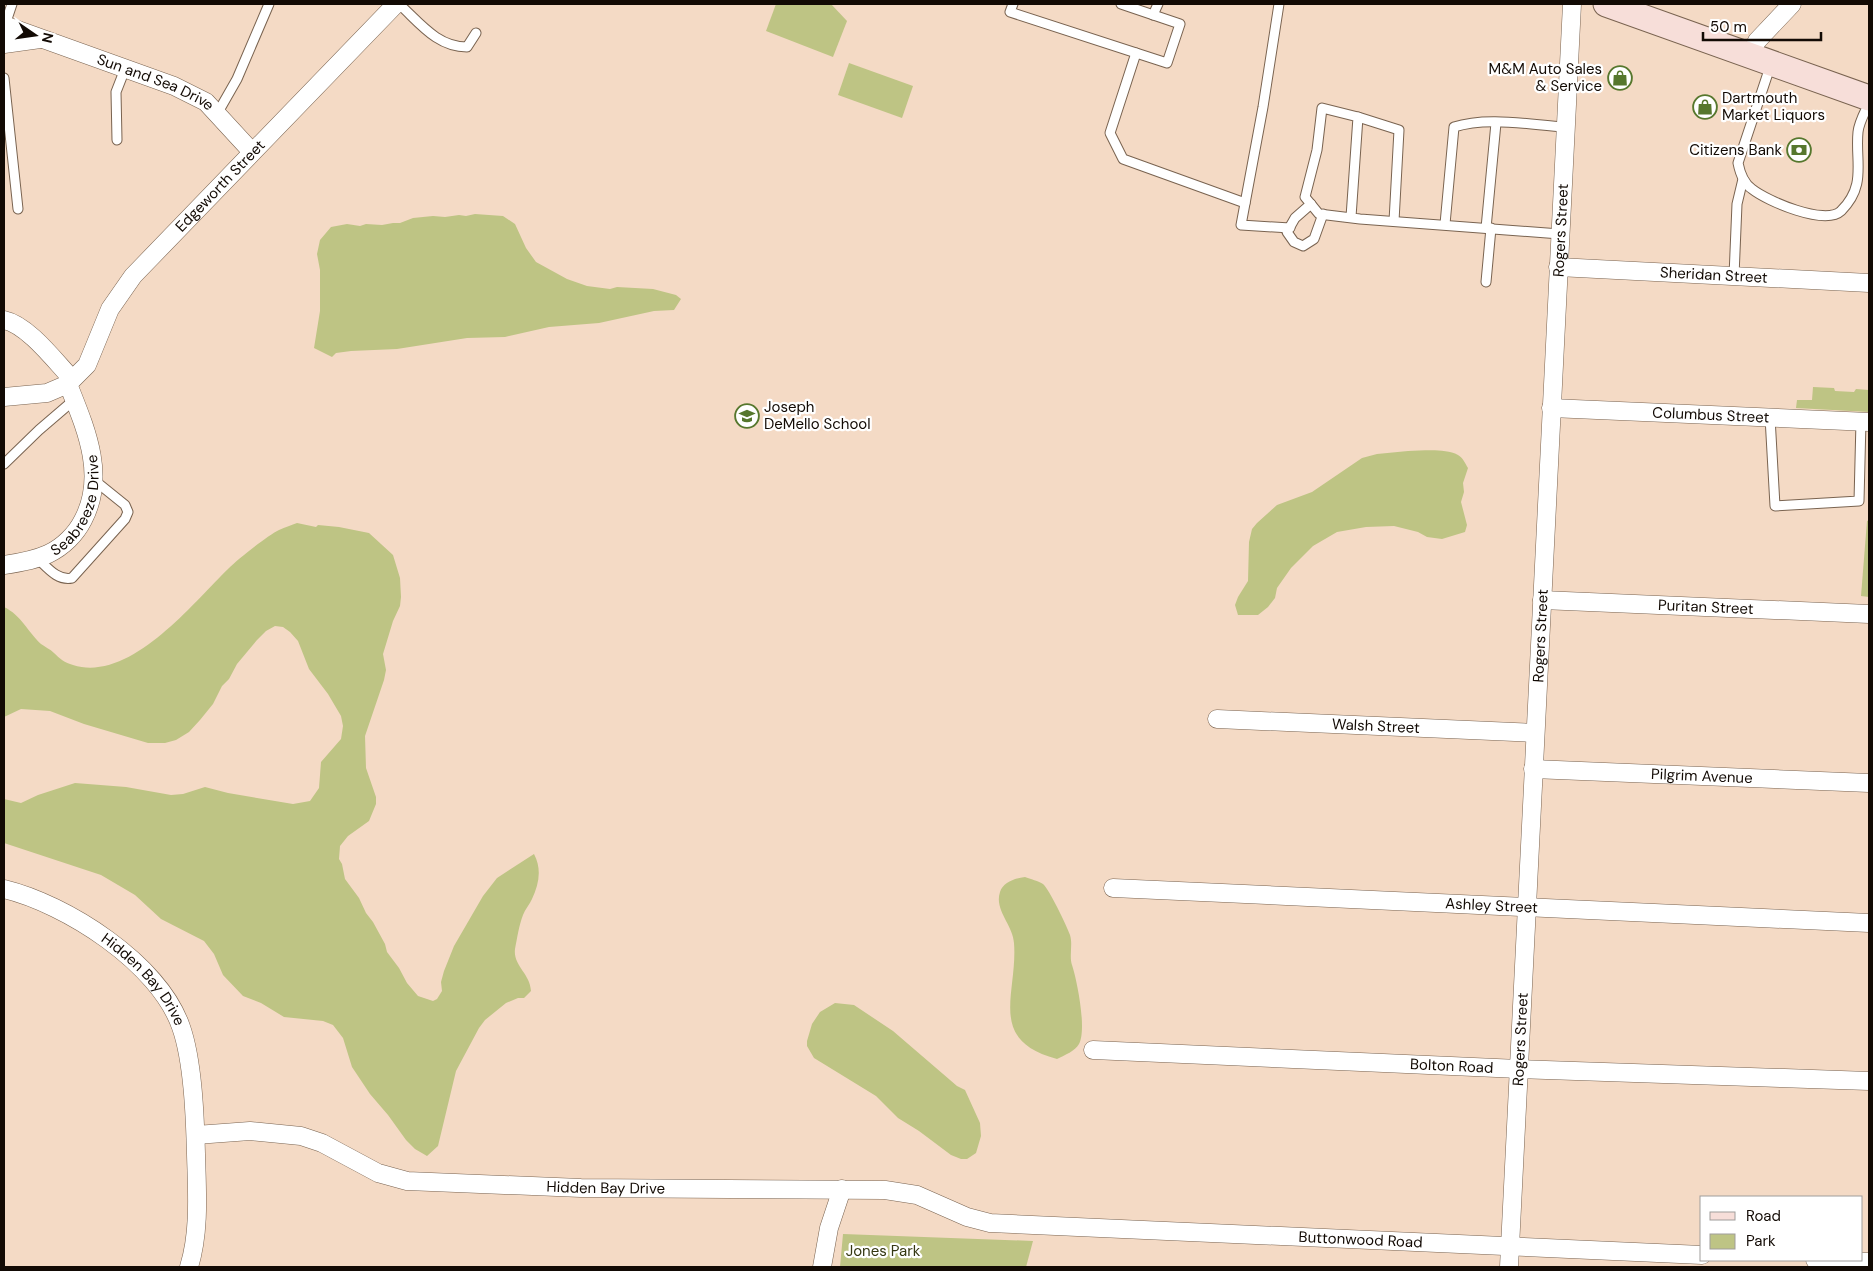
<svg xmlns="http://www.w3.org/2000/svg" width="1873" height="1271" font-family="'DM Sans',sans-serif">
<rect width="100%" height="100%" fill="#f4dac5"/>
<!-- green -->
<g fill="#bec484">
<path d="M776,4h55l16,17 -14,36 -67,-26z"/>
<path d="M849,63l64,23 -11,32 -64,-23z"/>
<path d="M475,214l28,2 12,8 11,24 10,14 31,17 20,7 23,3 7,-2 36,2 23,6 5,4 -7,11 -20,1 -55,12 -50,4 -44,10 -38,1 -70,11 -46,2 -15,2 -4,4 -18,-9 6,-37v-41l-3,-16 3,-14 11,-13 16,-3 13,2 6,-2 16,1 11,-2h7l13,-5 20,-2 12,1 14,-2 7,1z"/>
<path d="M1813,387l21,1 1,3 19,1 2,-3 13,1v22l-73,-4 1,-8h15z"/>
<path d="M1408,451c15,0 36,-3 50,4 5,3 7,8 10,13l-5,15 1,9 -3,10 6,23 -2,7 -23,7 -15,-2 -9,-5 -24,-6 -28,1 -29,5 -24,14 -22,22 -14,20 -2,10 -7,9 -10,8h-20l-3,-10 3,-8 10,-16 1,-39 3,-13 5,-6 20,-18 35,-13 50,-34 15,-4z"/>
<path d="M1869,520v77l-8,-1 6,-75z"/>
<path d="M297,523l19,4 2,-2 21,2 30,6 24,22 7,23 1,19 -1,9 -7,15 -10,33 3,16 -2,10 -19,56 1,32 10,29v7l-7,17 -21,15 -8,10 -1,13 3,5 3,15 14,19 7,15 7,9 12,22 2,8 12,16 8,15 11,13 15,5 4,-2 5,-8 -1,-9 3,-11 10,-25 29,-50 14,-18 37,-24c8,15 5,30 -2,45 -2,5 -7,10 -9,16 -4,10 -6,24 -8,34 -2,17 15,24 16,42l-7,7h-6l-12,5 -21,17 -6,8 -23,43 -18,75 -11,10 -12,-7 -9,-9 -18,-25 -18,-21 -18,-27 -9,-29 -10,-13 -10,-4 -39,-4 -23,-14 -18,-7 -20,-21 -9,-21 -10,-13 -43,-22 -26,-24 -34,-20 -97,-32v-44l17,4 17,-8 37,-12 51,4 45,8 12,-1 22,-7 23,6 65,11 17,-3 9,-13 2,-26 20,-23 2,-13 -2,-10 -13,-22 -19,-25 -11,-28 -8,-9 -7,-5 -8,-1 -9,5 -9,9 -20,24 -8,15 -7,7 -9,18 -13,16 -11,12 -13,8 -11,3h-17l-64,-19 -34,-13 -29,-2 -17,8v-110c17,8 24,25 37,37 4,3 9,5 13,9 5,5 11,10 19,12 57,18 119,-61 155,-96 10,-10 39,-33 51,-39 6,-3 13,-5 18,-7z"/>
<path d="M1025,877c5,2 14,4 18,7 6,5 24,42 27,51 3,9 -1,21 2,30 5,15 15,64 7,79 -4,7 -14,11 -22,15 -71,-19 -39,-65 -43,-116 -1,-18 -20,-33 -14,-51 3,-10 16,-14 25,-15z"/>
<path d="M835,1003l19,2 39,26 64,55 8,4 15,33 1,13 -5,17 -9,6h-6l-10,-4 -32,-24 -21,-13 -22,-22 -62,-38 -7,-12v-5l5,-17 8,-12z"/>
<path d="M843,1234l190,7 -7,26h-186z"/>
</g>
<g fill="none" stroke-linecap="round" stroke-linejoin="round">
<!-- service casing -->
<g stroke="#796350" stroke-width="11">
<g id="service">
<path d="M399,4c21,19 38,43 68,43l9,-14"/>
<path d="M1013,4l-3,8 157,51 13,-39 -59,-20"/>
<path d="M1279,4l-16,103 -22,118 49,3"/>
<path d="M1153,15l5,-11"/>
<path d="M5,25l7,-21"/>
<path d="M1136,53l-26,80 13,26 122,44"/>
<path d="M1771,64l-33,99c2,10 5,20 14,26 15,12 73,37 89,22 26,-26 14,-49 17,-79 1,-10 7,-20 11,-29"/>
<path d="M4,78l14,131"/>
<path d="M217,114l20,-35 32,-75"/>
<path d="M1358,117l41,13 -5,91"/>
<path d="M117,140l-1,-48 9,-23"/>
<path d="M1311,204l-16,14 -8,14 7,10 9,4 11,-7 9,-25"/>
<path d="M1351,217l7,-100 -36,-9 -5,42 -12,47 14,17 41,5 200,15"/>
<path d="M1445,224l9,-97c33,-11 77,-2 111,0"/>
<path d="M1486,228l10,-105"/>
<path d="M1734,276l3,-72 6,-25"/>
<path d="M1486,282l5,-54"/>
<path d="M1770,417l5,89 84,-5 2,-80"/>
<path d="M4,464l35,-34 35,-30"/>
<path d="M37,558c10,9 20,23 35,20l53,-59 3,-7 -3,-7 -31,-25"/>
</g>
</g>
<!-- minor casing -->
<g stroke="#796350" stroke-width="19">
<g id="minor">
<path id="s1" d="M4,25l170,61 32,16 46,50"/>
<path d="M4,44l36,-5"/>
<path d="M1750,55l7,-14 35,-37"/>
<path id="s2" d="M1558,267l311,16"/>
<path d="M4,320c24,5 51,41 68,59"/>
<path id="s3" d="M4,397l43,-4 21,-9 19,-19 23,-56 23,-33 263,-272"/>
<path id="s4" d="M1551,408l318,14"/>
<path id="s5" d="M4,565c14,-2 31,-5 44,-11 15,-7 28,-20 35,-34 24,-45 2,-93 -15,-136"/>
<path id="s6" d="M1542,600l327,14"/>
<path id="s7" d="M1217,719l318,14"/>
<path id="s8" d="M1533,769l336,14"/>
<path id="s9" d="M1113,888l756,35"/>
<path id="s10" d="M4,889c62,15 155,74 177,138 12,34 14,90 15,127 1,38 4,77 -7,113"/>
<path id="s11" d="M1093,1050l426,19 350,12"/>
<path id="s12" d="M196,1135l54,-4 51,5 21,7 56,30 29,8 174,7 304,2 32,5 50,22 23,6 712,32"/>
<path d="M1815,1260l54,2"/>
<path d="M822,1267l7,-39 13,-39"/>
<path id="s13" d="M1509,1267l63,-1263"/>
</g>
</g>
<!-- secondary casing -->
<g stroke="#796350" stroke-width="27">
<path id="secondary" d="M1606,4l263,94"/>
</g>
<!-- service -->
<use href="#service" stroke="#fff" stroke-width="9"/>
<!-- minor -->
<use href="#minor" stroke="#fff" stroke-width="18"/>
<!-- secondary -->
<use href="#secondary" stroke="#f7ded9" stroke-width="25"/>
</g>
<!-- icons -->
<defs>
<g id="shop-ring" transform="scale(1.25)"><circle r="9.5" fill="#fff" stroke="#56772d" stroke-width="1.5"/><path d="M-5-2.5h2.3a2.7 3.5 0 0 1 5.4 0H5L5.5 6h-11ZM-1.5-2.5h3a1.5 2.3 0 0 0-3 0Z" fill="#56772d"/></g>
<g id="bank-ring" transform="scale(1.25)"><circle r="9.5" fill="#fff" stroke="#56772d" stroke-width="1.5"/><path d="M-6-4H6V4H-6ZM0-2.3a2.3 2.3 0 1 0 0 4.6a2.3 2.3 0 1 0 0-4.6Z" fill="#56772d"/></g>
<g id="school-ring" transform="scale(1.25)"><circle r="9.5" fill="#fff" stroke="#56772d" stroke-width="1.5"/><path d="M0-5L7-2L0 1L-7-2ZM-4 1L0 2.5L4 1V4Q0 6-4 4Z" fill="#56772d"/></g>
</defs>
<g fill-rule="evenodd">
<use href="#shop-ring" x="1620" y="78"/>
<use href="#shop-ring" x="1705" y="107"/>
<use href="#bank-ring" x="1799" y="150"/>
<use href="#school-ring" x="747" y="416"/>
</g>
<g text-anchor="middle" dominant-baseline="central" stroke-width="4.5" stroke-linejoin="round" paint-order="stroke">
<!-- poi labels -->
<g font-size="15" fill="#120a04" stroke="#fff" text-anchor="end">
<text x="1602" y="69">M&amp;M Auto Sales<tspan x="1602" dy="17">&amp; Service</tspan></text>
<text x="1722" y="98" text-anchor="start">Dartmouth<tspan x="1722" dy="17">Market Liquors</tspan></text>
<text x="1782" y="150">Citizens Bank</text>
<text x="764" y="407" text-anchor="start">Joseph<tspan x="764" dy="17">DeMello School</tspan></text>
</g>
<!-- street labels -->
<g font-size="15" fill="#120a04" stroke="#fff">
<text stroke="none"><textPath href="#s1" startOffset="162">Sun and Sea Drive</textPath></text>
<text stroke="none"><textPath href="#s3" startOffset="319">Edgeworth Street</textPath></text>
<text stroke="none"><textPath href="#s13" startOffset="1038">Rogers Street</textPath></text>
<text stroke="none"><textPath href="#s2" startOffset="156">Sheridan Street</textPath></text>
<text stroke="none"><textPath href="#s4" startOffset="160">Columbus Street</textPath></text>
<text stroke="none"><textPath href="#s5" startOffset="106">Seabreeze Drive</textPath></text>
<text stroke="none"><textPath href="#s6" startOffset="164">Puritan Street</textPath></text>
<text stroke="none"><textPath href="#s13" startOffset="632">Rogers Street</textPath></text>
<text stroke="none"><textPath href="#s7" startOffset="159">Walsh Street</textPath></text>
<text stroke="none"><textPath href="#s8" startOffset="169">Pilgrim Avenue</textPath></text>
<text stroke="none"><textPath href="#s9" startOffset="379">Ashley Street</textPath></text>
<text stroke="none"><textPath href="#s10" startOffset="170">Hidden Bay Drive</textPath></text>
<text stroke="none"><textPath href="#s13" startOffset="228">Rogers Street</textPath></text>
<text stroke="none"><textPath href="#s11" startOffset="359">Bolton Road</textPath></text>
<text stroke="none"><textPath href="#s12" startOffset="420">Hidden Bay Drive</textPath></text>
<text stroke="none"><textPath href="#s12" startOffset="1181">Buttonwood Road</textPath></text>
</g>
<!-- park labels -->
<g font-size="15" fill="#353712" stroke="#fff">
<text x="883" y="1251">Jones Park</text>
</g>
</g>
<!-- border -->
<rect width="1873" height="1271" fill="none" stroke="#120a04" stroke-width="10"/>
<!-- legend -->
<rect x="1700" y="1196" width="162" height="65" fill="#ffffff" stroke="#a09d9b"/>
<rect x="1710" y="1212" width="25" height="8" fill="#f7ded9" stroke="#a09d9b"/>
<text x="1746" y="1221" font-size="15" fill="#120a04">Road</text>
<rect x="1710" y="1234" width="25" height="15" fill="#bec484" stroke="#a09d9b"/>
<text x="1746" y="1246" font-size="15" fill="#120a04">Park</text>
<!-- north arrow -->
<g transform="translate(35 35) rotate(103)" stroke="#ffffff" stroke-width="4" paint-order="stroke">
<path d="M0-4L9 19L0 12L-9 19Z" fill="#120a04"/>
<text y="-8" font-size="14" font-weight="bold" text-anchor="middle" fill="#120a04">N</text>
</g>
<!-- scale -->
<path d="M1703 32v8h118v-8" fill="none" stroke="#120a04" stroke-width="2.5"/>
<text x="1710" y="32" font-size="15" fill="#120a04" stroke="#ffffff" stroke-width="4" paint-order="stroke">50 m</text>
</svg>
